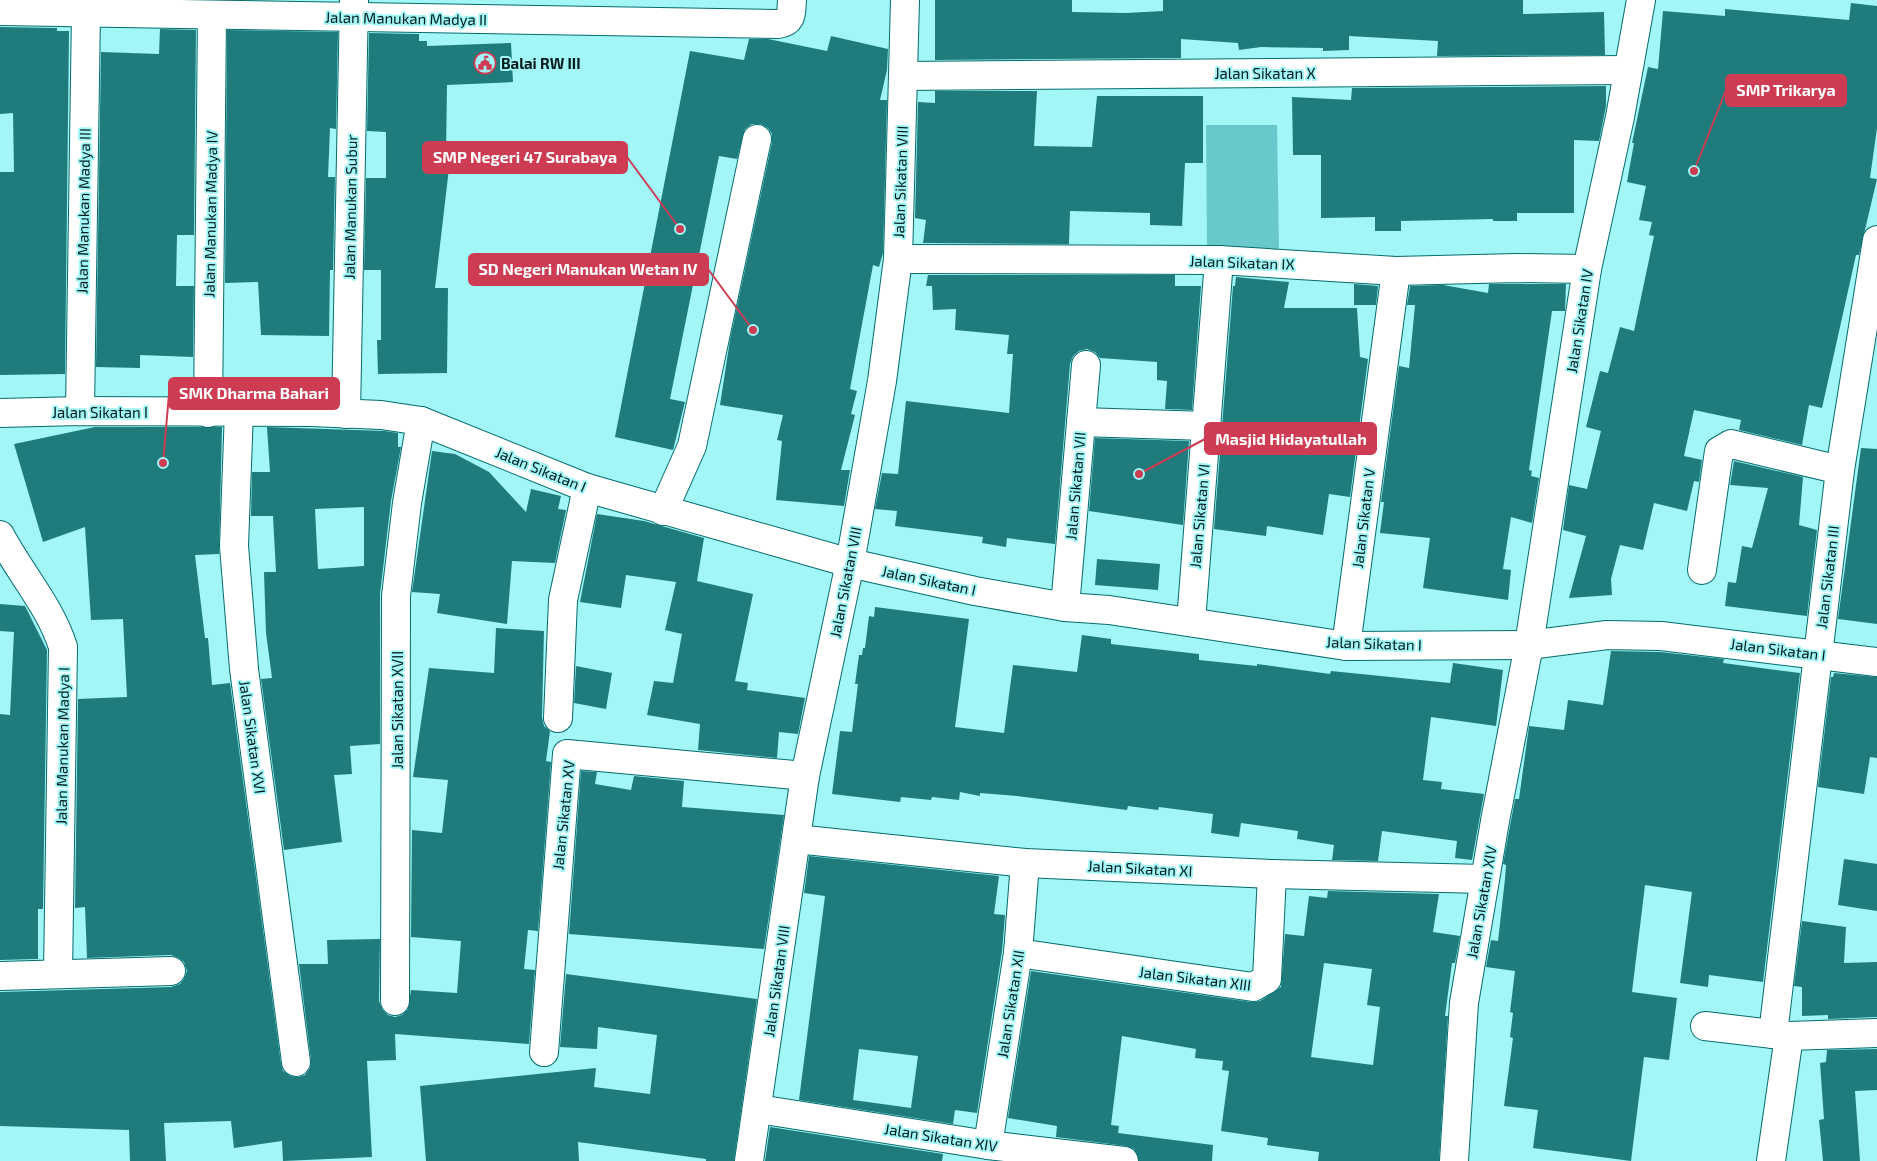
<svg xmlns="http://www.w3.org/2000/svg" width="1877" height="1161" font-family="'Exo 2',sans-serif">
<rect width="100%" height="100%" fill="#a2f6f6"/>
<!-- park -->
<path fill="#69c9ca" d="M1206,125h71l2,126 -72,1z"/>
<!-- building -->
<g fill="#207b7c" fill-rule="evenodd">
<path d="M935,0h137v12l54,1 37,-2v-11h360v14l81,-2 1,43 -168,1 1,-15 -89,-5v14l-26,1v-3l-62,-1 -22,3 -1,-7 -57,-4v19h-2l-244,2z"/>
<path d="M1851,3l26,3v122l-7,50 7,1 -18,76h-3l-34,153 -13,-3 -7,40 -63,-15 2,-10 -47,-10 -10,46 18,4 -3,22 -5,-1 -7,30 -33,-8 -11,47 -23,-5 -9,34 1,16 -43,3 17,-62 -23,-6 6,-45 18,4 14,-58 -15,-4 14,-56 8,2 12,-46 14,4 20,-95 -5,-1 3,-13 -13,-2 7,-34 -19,-4 7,-39h-2l16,-76 10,2 5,-58 62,5v-7l124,11z"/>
<path d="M0,27l57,1v3h12l-4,343 -65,1v-203h14l-1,-59 -13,1z"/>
<path d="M160,29l36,1 -2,205h-17l-1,51h18l-1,71 -53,-2v13l-44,-1 5,-315 58,2z"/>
<path d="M227,30l111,2 -2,97 -6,-1 -2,49h7l-2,93h-3l-1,66 -68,-1 -3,-53 -33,1z"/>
<path d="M369,33l50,1v7h8v5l84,-3 2,39 -66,3 -1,67 5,-1 -16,137h13l-1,85 -69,1 -1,-34h4v-70h-17l2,-92h20v-46l-19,-1z"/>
<path d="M831,36l57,13 -1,21 -7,30h7l-4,153 -4,14 -6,-2 -23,124 7,2 -6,23 4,1 -14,55h9l-6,36 -68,-6 6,-59 -5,-1 6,-25 -63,-10 10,-65 42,-198v-8l-4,-6 -7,-4h-9l-7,5 -8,30 -18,-3 -49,243 15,3 -12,48 -58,-13 75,-386 54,9 5,-21h19l59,12z"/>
<path d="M1606,86v20l-7,35 -25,-1v73h-57v8h-24v-2l-92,2v10h-26v-14l-54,1v-63h-28l-1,-58 59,3 1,-12z"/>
<path d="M935,91h102l-3,55 58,1 5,-51h106v67h-18l-3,63 -32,-1v-12l-80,-2 -1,33 -146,-1 3,-23 -11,-2 3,-116 17,1z"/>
<path d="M928,275h247v11h26l-9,124 -27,-1 2,-28 -10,-1v-18l-57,-4 -5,-6 -8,-3 -8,2 -6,5 -3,8 -15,180 -48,-6 -1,9 -24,-4 1,-6 -88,-11 2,-15 -22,-2 7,-36 16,1 8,-73 103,12 4,-59h-6l2,-19 -54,-5 1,-21 -23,1 -1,-24h-6z"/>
<path d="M1236,277l53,5 -5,26h73l3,49 8,2 -18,138 -21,-3 -6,41 -56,-9 -1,10 -52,-7 19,-243h2z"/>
<path d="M1354,284l24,2 -2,19h-22z"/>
<path d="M1489,284h77l-1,27h-13l-23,159 3,1 -1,5 8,2 -7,45 -21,-6 -8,52 8,1 -3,30 -85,-12 7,-50 -50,-5 4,-31h-3l18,-136 10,2 6,-63h-8l3,-19 33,-1 45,8z"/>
<path d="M95,427h127l-3,127 -24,1 10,83h3l4,47 18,-2 51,381 2,7 7,5 8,1 7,-2 5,-7 1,-8 -12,-96h29l-1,-24 53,-1 -1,62 3,8 6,6 7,2 7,-2 6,-6 3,-19 46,3 4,-52 -50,-4 1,-107 30,3 6,-53 -35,-3 16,-109 65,5 2,-45 48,3 -2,86 2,9 6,5 -4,30 5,1 -13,169 -10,-1 -4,39 11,1 -6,74 -134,-10 1,26 -29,1 5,96 -89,4 -1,-20 -48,7 -3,-27 -67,2 2,38h-36l-1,-31 -129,-4v-134l171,-5 9,-3 4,-5 3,-8 -3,-9 -5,-4 -8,-3 -84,3 -2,-51 -10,1 3,-209 49,-2 -4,-78 -32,1 -6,-93 -42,15 -29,-98z"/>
<path d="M267,427l118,4 13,2v14h3l-10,54 -11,93v150l-30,2 2,28 -18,1 8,67 -58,8 -23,-171 11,-1 -6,-45 -2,-61h12l-3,-56h-22l1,-44h18zM364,507v59l-46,3 -3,-60z"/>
<path d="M1095,438l94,3 -6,84 -94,-14z"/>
<path d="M1861,448l16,1v175l-39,-5z"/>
<path d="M432,451l23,3 34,18 37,40 5,-23 30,7 -3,13 8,1 -11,53 -43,-2 -5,63 -70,-11 3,-19 -28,-2z"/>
<path d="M1734,461l69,16 -4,48 18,5 -10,86 -82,-10 3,-24 8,1 6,-37 10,2 16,-60 -38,-3z"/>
<path d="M597,514l47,7 60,17 -7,43 56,13 -18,87 13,2 -1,7 58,8 -7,36 -19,-2 -2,26 -79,-8 2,-26 -53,-9 7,-34 19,2 9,-49 -17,-4 11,-48 -50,-7 -5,33 -41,-6z"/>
<path d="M1097,559l63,5 -2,26 -63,-5z"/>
<path d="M0,604l25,2 22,44 -4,259h-5v50l-38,1v-246l10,1 4,-83 -14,-1z"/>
<path d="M875,607l94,12 -14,108 49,6 9,-68 64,7 5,-37 29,4v5l88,10v6l58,6v-2l73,10 1,-3 119,12 3,-20 50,7 -7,56 -65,-9 -8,63 19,2 -1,7 43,5 -12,66 -17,-2 2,-17 -75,-10 -4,30 -46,-1 2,-15 -37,-6 1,-8 -57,-8 -2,14 -28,-4 2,-19 -54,-7 -1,3 -30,-4 -1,4 -110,-14 -37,-3v3l-20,-4 -1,8 -27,-3 -1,3 -30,-3 -1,5 -68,-8 8,-63 12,1 6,-48h-3l4,-29h3l1,-7h2l4,-32 5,1z"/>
<path d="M1611,651l49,1 64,7 -1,4 77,10 -37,309 -54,-7 -1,12 -28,-4 12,-91 -47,-7 -13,107 45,6 -8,62 -25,-3 -13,104 -98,-13 5,-38 -34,-4 9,-68 -3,-1 3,-24 -3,-1 5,-41 -29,-4 5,-27 7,1 7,-62 1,-14 -3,-1 12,-65h4l10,-73 35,4 4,-30 35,5z"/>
<path d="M576,666l36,7 -6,36 -32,-6z"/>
<path d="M1834,673l43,4v81l-7,-1 -6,37 -46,-7 13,-110h2z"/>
<path d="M581,771l16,1 -2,12 36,6 3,-14 50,5 -2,26 102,8 -20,134 -195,-15z"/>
<path d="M809,856l190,20 -5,38 11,1 -3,36 -25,162 -22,-3 -2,14 -154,-24 26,-204 -21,-3zM859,1049l59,7 -7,52 -58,-8z"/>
<path d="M1844,859l33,5v47l-39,-6z"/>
<path d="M1328,891l111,3 -6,38 27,4 -5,27h-3l-7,53h3l-9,145h-121l1,-9 -52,-7 1,-7 -47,-7 8,-60 -7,-1 1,-9 -28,-3 1,-9 -74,-13 -11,89 8,1 -1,7 95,12 -1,16h-73l-5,-12 -8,-3 -70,-9 1,-11 -49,-8 23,-147 220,31 9,-1 21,-14 4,-53 19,2 5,-40 18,2zM1324,963l48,6 -5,36 13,2 -7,58 -62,-8z"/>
<path d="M1802,921l44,6 -2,36 33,-1v55l-49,2v-4l-26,1v-29l-8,-1z"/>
<path d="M566,974l191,25 -23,162h-28v-2l-128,-17 1,19h-153l-6,-75 176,-18 -2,19 56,7 7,-59 -59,-8 -1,22 -37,-2z"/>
<path d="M1877,1049v41l-22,1 5,70h-37l-4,-41 5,-1 -4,-56 6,-1 1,-12z"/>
<path d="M770,1127l173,27 -1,7h-177z"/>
</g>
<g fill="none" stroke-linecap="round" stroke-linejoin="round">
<!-- minor casing -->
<g stroke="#046c6e" stroke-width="30">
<g id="minor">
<path d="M0,11l778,13c15,-2 13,-11 14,-24"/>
<path d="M903,76l724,-6"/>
<path d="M898,259l321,1 177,11 121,-3 70,1"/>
<path d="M80,411l6,-399"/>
<path d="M239,411l-5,135 10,123 52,393"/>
<path d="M0,413l80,-2 231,1 70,3 40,6 166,67 263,75 125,28 90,16 44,3 237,36 183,-1 78,-10 54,1 216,26"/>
<path d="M208,413l4,-398"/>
<path d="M346,414l8,-414"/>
<path d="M1081,422l125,4"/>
<path d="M663,511l29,-65 65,-307"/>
<path d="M0,535c20,38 50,71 63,112l-5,327"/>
<path d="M1702,570l17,-119 12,-7 109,26"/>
<path d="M1065,607l21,-242"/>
<path d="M1191,622l28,-362"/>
<path d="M1346,646l50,-375"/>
<path d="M558,718l5,-118 24,-112"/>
<path d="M796,839l229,24 247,11 213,5"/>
<path d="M1018,953l235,34 14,-8 5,-105"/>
<path d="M0,976l171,-5"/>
<path d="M395,1001l1,-405 11,-93 14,-82"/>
<path d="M1705,1026l84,10 -18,125"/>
<path d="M1773,1034l67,-564 37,-230"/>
<path d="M1789,1036l88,-3"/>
<path d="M544,1052l23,-298 238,22"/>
<path d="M758,1109l230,36 136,16"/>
<path d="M988,1145l30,-192 7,-90"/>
<path d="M749,1161l56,-385 45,-213 32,-182 16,-122 7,-259"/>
<path d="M1454,1161l10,-158 31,-182 34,-176 58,-376 33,-152 21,-117"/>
</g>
</g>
<!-- minor -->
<use href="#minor" stroke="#fff" stroke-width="28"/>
</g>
<!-- icons -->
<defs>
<g id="civic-ring" transform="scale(1.125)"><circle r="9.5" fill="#a2f6f6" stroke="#cd3c53" stroke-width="1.5"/><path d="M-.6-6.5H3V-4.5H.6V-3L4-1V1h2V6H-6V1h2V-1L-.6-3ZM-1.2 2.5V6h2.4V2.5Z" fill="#cd3c53"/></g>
</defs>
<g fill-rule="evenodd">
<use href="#civic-ring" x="485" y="63"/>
</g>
<g text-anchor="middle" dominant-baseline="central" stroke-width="4" stroke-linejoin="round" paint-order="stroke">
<!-- street labels -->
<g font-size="15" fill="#011a1b" stroke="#a2f6f6">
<text transform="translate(406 18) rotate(1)">Jalan Manukan Madya II</text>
<text x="1265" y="73">Jalan Sikatan X</text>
<text transform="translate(900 182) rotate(-88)">Jalan Sikatan VIII</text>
<text transform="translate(350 207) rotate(-89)">Jalan Manukan Subur</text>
<text transform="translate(83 211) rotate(-89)">Jalan Manukan Madya III</text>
<text transform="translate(210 214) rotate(-89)">Jalan Manukan Madya IV</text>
<text transform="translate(1242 262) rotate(2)">Jalan Sikatan IX</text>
<text transform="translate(1579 321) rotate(-81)">Jalan Sikatan IV</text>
<text x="100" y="412">Jalan Sikatan I</text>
<text transform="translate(541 469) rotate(22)">Jalan Sikatan I</text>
<text transform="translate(1075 486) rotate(-85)">Jalan Sikatan VII</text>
<text transform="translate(1199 516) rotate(-85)">Jalan Sikatan VI</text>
<text transform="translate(1363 518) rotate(-83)">Jalan Sikatan V</text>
<text transform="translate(1827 577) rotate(-83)">Jalan Sikatan III</text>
<text transform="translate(929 580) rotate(12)">Jalan Sikatan I</text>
<text transform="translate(845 582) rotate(-79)">Jalan Sikatan VIII</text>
<text transform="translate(1374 643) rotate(2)">Jalan Sikatan I</text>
<text transform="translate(1778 649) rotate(7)">Jalan Sikatan I</text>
<text transform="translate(397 710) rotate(-90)">Jalan Sikatan XVII</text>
<text transform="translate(253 737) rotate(82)">Jalan Sikatan XVI</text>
<text transform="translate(62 746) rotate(-89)">Jalan Manukan Madya I</text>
<text transform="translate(563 815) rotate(-84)">Jalan Sikatan XV</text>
<text transform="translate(1140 868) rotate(3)">Jalan Sikatan XI</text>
<text transform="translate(1481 902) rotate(-80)">Jalan Sikatan XIV</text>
<text transform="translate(1195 978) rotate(7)">Jalan Sikatan XIII</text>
<text transform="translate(776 981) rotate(-82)">Jalan Sikatan VIII</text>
<text transform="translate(1010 1004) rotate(-81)">Jalan Sikatan XII</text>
<text transform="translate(941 1137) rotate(9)">Jalan Sikatan XIV</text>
</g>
<!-- poi labels -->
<g font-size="15" font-weight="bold" fill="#011a1b" stroke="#a2f6f6" text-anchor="start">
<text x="501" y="63">Balai RW III</text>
</g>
</g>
<!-- callouts -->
<path fill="none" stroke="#cd3c53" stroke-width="2" d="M1694 171L1726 90M680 229L627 157M753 330L708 269M163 463L169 394M1139 474L1205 439"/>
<g fill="#cd3c53" stroke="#a2f6f6" stroke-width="2">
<circle cx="1694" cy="171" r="5"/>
<circle cx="680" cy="229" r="5"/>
<circle cx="753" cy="330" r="5"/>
<circle cx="163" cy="463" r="5"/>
<circle cx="1139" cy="474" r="5"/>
</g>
<g fill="#cd3c53" stroke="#cd3c53" stroke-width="2">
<rect x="1726" y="75" width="120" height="31" rx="5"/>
<rect x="423" y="142" width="204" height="31" rx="5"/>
<rect x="469" y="254" width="239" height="31" rx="5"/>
<rect x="169" y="378" width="170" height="31" rx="5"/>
<rect x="1205" y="423" width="171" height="31" rx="5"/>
</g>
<g font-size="16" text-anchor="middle" font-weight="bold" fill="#fff">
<text x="1786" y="96">SMP Trikarya</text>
<text x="525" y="163">SMP Negeri 47 Surabaya</text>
<text x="588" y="275">SD Negeri Manukan Wetan IV</text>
<text x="254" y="399">SMK Dharma Bahari</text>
<text x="1291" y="445">Masjid Hidayatullah</text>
</g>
</svg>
